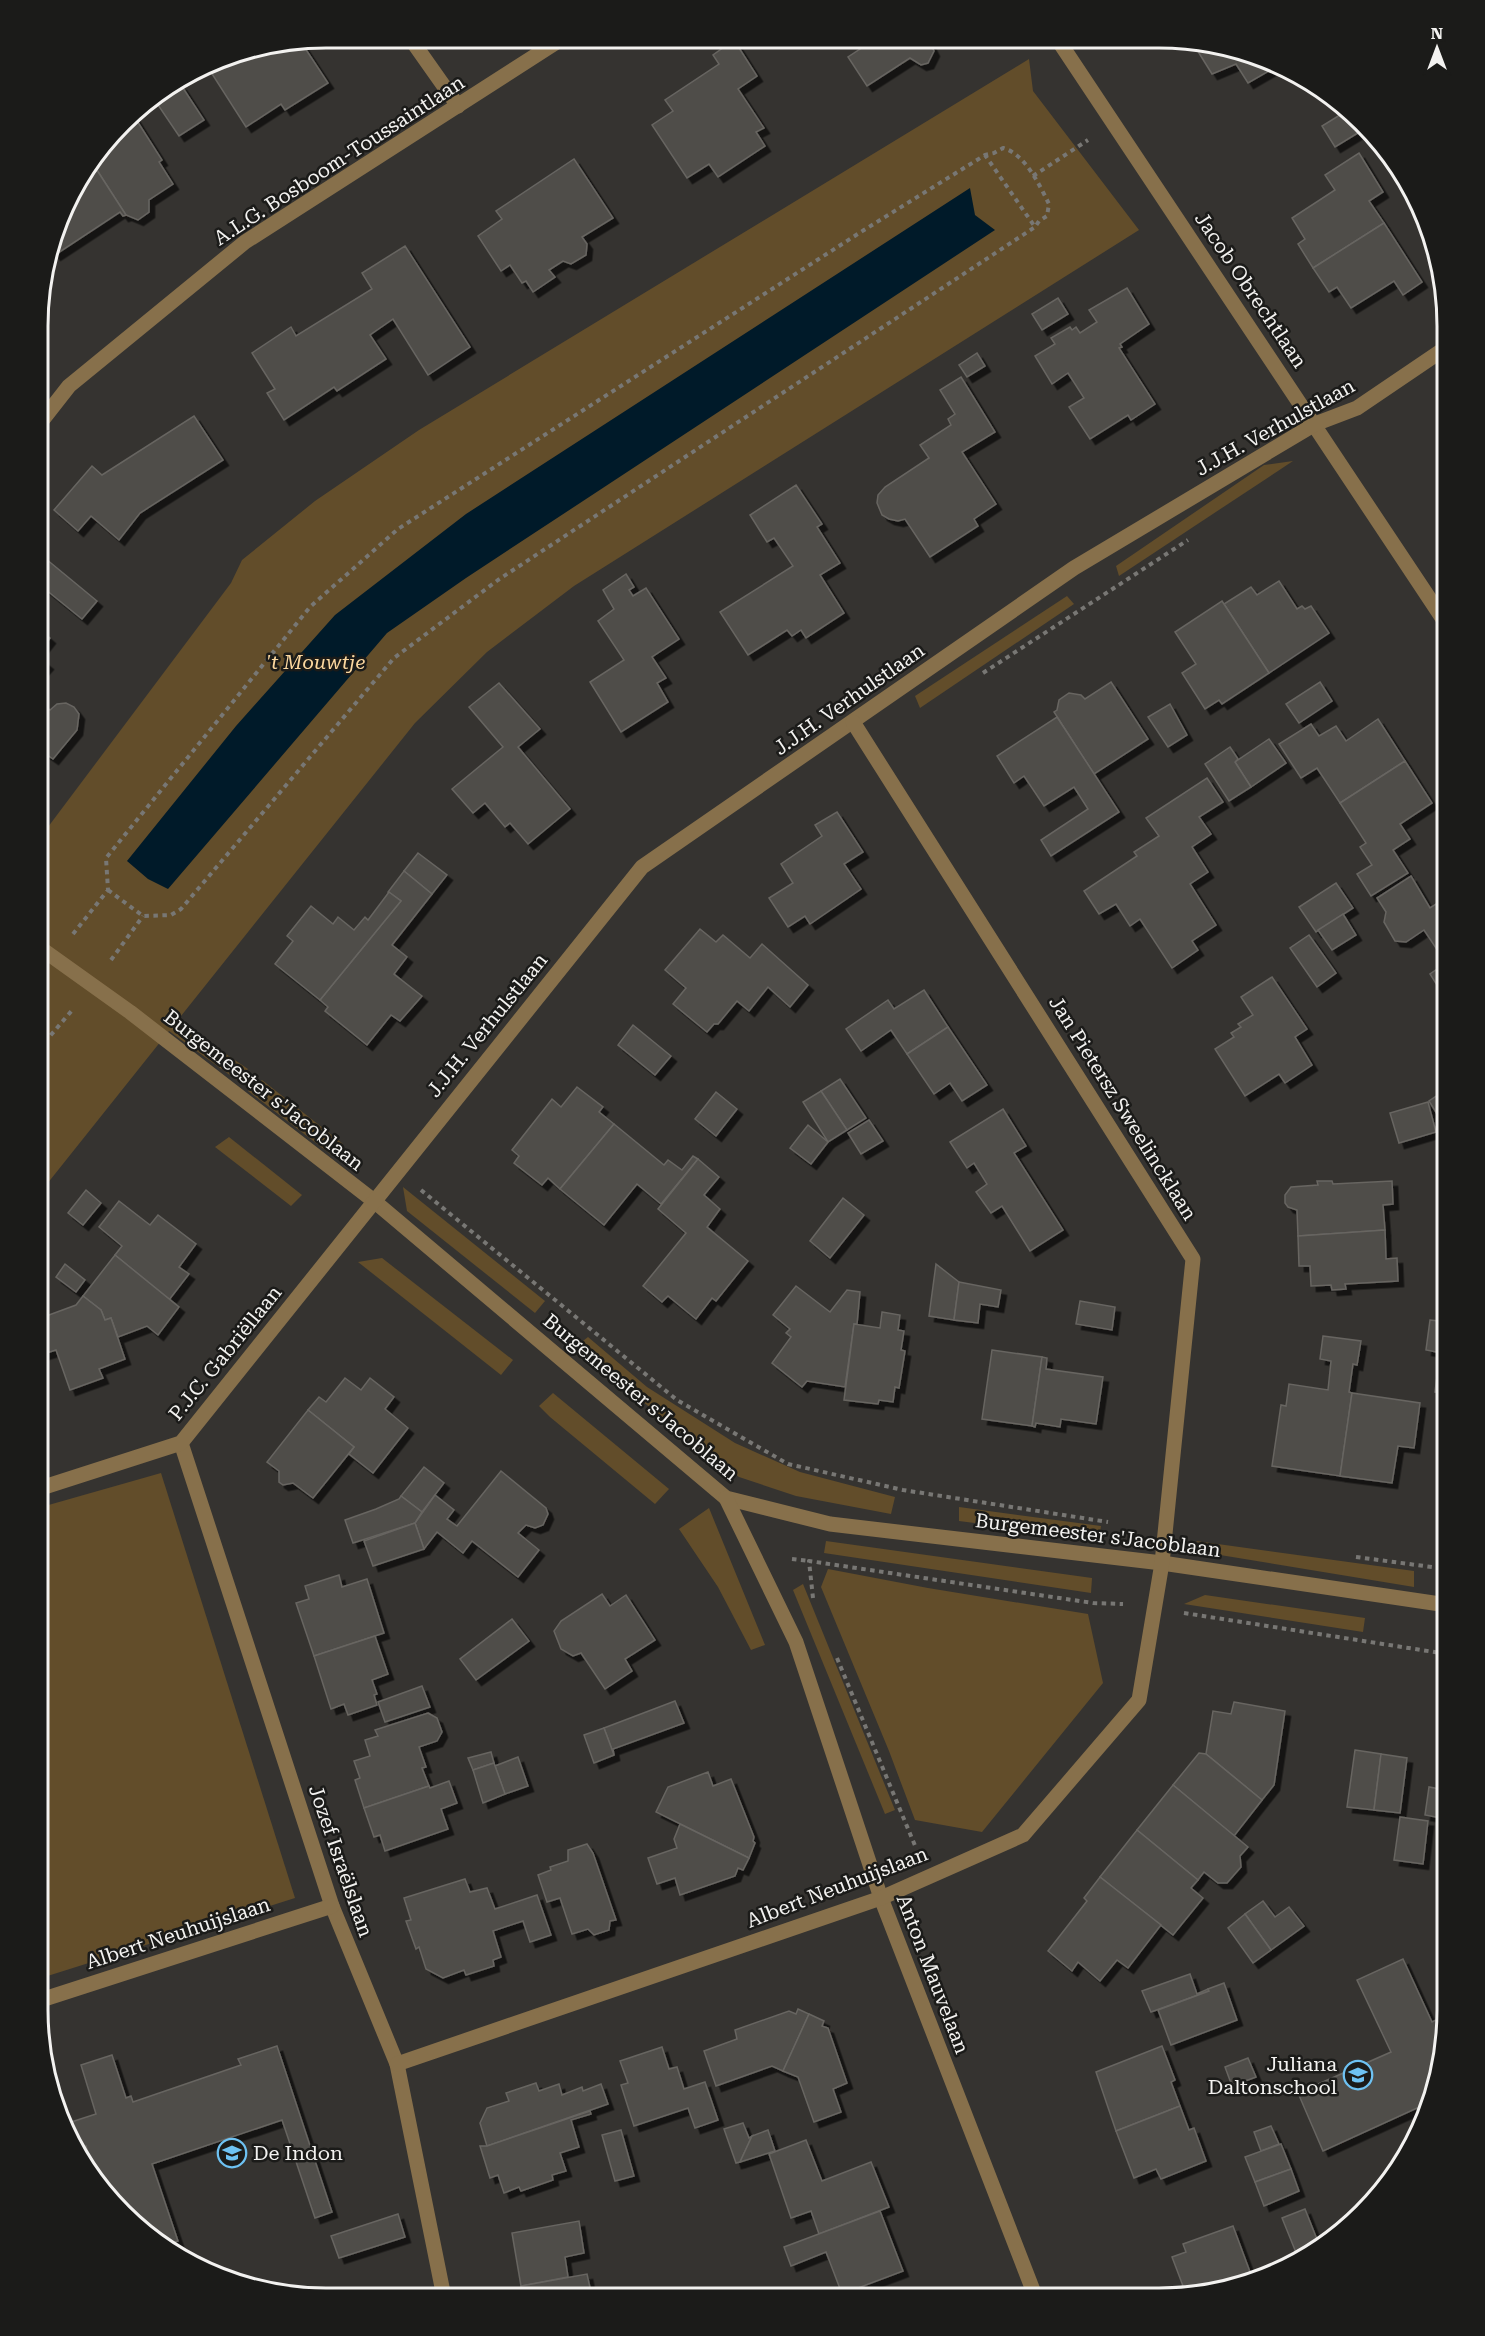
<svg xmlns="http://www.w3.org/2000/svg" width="1485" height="2336" font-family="'Roboto Serif',serif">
<defs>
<filter id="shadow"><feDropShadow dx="5.5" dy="5.5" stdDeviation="0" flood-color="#0009"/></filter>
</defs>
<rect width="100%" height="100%" fill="#353330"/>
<!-- green -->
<g fill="#624d2a">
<path d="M1029,59l4,32 106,139 -565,356 -87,66 -72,71 -238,298 71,48 -10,12 -69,-50 -130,163v-355l192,-256 11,-23 73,-59 104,-71z"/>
<path d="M1293,461l-174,115 -3,-10 148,-101z"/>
<path d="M1067,596l7,8 -154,104 -5,-12z"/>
<path d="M262,1080l81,64 -10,12 -85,-65z"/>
<path d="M229,1137l73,58 -11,11 -76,-59z"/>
<path d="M403,1187l142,114 -10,12 -128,-102z"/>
<path d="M382,1258l131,102 -12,15 -143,-113z"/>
<path d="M588,1337l59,50 88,56 65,29 95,25 -4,17 -95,-18 -57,-19 -165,-129z"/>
<path d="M553,1393l116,96 -14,15 -105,-87 -11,-11z"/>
<path d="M161,1473l134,425 -257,81v-471z"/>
<path d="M959,1507l142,19 -2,13 -140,-18z"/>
<path d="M709,1508l56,137 -14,5 -33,-63 -39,-58z"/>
<path d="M826,1541l266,37 -1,15 -267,-40z"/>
<path d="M1196,1541l218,30v16l-200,-33z"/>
<path d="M828,1569l100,19 160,26 15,69 -121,149 -67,-12 -26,-69 -68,-164z"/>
<path d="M803,1584l92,226 -10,4 -92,-224z"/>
<path d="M1205,1595l160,23 -2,14 -179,-28z"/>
</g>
<!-- water -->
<path fill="#001a29" d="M970,188l5,27 20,15 -529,348 -79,55 -219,256 -20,-10 -21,-18 109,-135 99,-111 131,-101z"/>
<!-- building -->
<g fill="#4f4d4a" stroke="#676561" stroke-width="1.5" filter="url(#shadow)">
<path d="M853,39h75l6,12 -6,12 -7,2 -11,-7 -43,28 -19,-29 12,-8z"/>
<path d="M734,40l23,36 -19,13 26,39 -8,4 9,14 -47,31 -9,-13 -22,14 -35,-53 21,-14 -8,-11 54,-36 -6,-9z"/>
<path d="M1199,40l71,20 9,5 -31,18 -12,-19 -24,10 -18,-29z"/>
<path d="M301,42l27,41 -43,27 -4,-6 -35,23 -39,-61 11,-7z"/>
<path d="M181,85l23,35 -25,16 -23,-34z"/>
<path d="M1348,110l18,18 -31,19 -13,-21z"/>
<path d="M132,113l30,47 -3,2 14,22 -24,16v12l-11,8 -12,-5 -33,-51z"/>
<path d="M1359,153l24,39 -14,9 15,22 -71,45 -15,-24 7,-5 -13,-21 43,-28 -10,-15z"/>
<path d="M574,159l39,59 -31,19 5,7 -1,11 -15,9 -8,-3 -14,9 6,7 -22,15 -7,-11 -4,2 -12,-18 -9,6 -23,-35 24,-17 -6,-8z"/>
<path d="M93,164l33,51 -3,1 -3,-4 -65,43 -3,-5 15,-52z"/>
<path d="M1384,223l38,59 -19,13 -9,-14 -43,27 -14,-21 -8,5 -16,-24z"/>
<path d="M405,246l65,101 -42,28 -35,-56 -23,16 16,24 -49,32 -3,-4 -50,33 -17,-27 8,-4 -23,-36 39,-26 5,9 76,-47 -10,-16z"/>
<path d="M1127,288l22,36 -29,20 2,3 -3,1 36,56 -24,16 -3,-5 -38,24 -21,-32 15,-9 -16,-25 -16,11 -17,-28 20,-12 -4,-6 19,-11 2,3 4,-3 4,6 17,-11 -8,-12z"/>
<path d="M1058,298l10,16 -26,16 -10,-16z"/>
<path d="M977,353l8,13 -18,11 -8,-12z"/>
<path d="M961,377l34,55 -33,20 34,52 -22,15 4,7 -48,31 -25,-38 -7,2 -9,-2 -7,-4 -5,-12 1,-8 7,-8 44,-29 -9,-13 31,-20 -3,-6 7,-5 -15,-24z"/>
<path d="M194,416l29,44 -83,53 -21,27 -28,-24 -13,15 -24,-21 38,-44 10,9z"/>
<path d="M1447,441v13l-5,-9z"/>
<path d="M796,485l26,39 -5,3 23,36 -20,12 24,38 -38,25 -5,-8 -9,6 -5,-6 -39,25 -28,-43 73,-46 -19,-28 -7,4 -17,-27z"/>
<path d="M40,554l57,47 -15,18 -42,-34z"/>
<path d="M626,574l8,13 -5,3 4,6 13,-8 33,51 -27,18 14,21 -9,5 11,19 -47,30 -31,-50 34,-22 -26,-39 16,-12 -11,-19z"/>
<path d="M1279,581l18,28 5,-3 3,3 6,-3 18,27 -60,40 -45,-69 27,-17 6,8z"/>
<path d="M1222,601l47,72 -47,31 -3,-4 -14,9 -23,-36 14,-9 -21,-32z"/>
<path d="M42,631l8,7 -11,14v-18z"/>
<path d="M39,657l9,7 -9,10z"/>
<path d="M1111,682l37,57 -54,35 -40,-62 3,-2 2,-10 10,-7 12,2 4,4z"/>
<path d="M1320,682l12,19 -33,22 -13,-19z"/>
<path d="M499,683l41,46 -22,18 52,62 -42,35 -18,-21 -5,4 -20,-24 -12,10 -21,-24 51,-42 -34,-40z"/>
<path d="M39,701l11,9 7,-6 9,-1 8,4 5,7 -2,16 -24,29 -14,-10z"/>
<path d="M1170,704l17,31 -19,12 -20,-30z"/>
<path d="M1057,717l62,95 -68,44 -10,-16 47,-31 -14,-22 -30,19 -20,-30 -10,7 -17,-27z"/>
<path d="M1378,719l27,42 -65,42 -23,-35 -16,10 -22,-34 32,-20 8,12 17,-10 10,15z"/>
<path d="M1269,739l17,24 -35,24 -16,-25z"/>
<path d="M1230,747l8,12 -3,3 16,25 -22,14 -24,-37z"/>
<path d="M1405,761l27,42 -32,21 10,15 -17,11 15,23 -37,23 -14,-22 15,-9 -12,-18 6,-4 -26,-40z"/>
<path d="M1207,778l16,24 -24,15 12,17 -19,13 16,25 -18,12 26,41 -24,16 6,9 -26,18 -32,-49 -10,7 -14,-22 -17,10 -15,-23 53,-35 -3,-4 25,-16 -13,-18z"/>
<path d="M837,812l26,40 -19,12 17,25 -51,35 -5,-8 -17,11 -19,-29 24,-15 -12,-19 41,-28 -7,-11z"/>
<path d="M418,853l29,22 -15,19 -28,-23z"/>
<path d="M404,871l28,23 -40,51 15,12 -13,17 28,22 -22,25 -9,-6 -24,30 -42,-34 3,-4 -8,-7 81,-99 -13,-9z"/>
<path d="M1411,876l19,32 17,-11 -1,66 -22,-33 -18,12 -11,-1 -11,-19 2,-10 -9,-14z"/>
<path d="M1336,883l17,25 -37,24 -17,-25z"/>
<path d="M389,892l12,9 -81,99 -45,-36 18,-23 -6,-5 24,-30 22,18 5,-7 16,13 11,-13 3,3z"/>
<path d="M1343,914l13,21 -24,15 -14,-20z"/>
<path d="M700,929l16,13 7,-7 27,23 12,-14 46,41 -18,22 -22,-20 -19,24 -12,-10 -19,23h-4l-7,8 -34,-28 13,-16 -21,-18z"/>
<path d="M1309,935l27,38 -19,14 -27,-39z"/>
<path d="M1446,963h1v38l-17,-27z"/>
<path d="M1272,977l35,52 -12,8 17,28 -27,18 -6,-9 -34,22 -30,-47 19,-12 -3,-4 10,-6 -3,-3 15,-9 -12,-18z"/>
<path d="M924,990l24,37 -41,27 -16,-24 -30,21 -15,-22 42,-29 6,9z"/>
<path d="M633,1025l38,31 -16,19 -37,-30z"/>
<path d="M948,1027l39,58 -25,16 -12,-18 -16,11 -27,-40z"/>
<path d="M840,1079l26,39 -19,12 -26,-39z"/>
<path d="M577,1087l26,20 -4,5 15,12 -54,65 -12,-11 -6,7 -28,-22 5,-7 -7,-6 40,-51 9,8z"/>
<path d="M1447,1089v30l-5,3 -13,-21z"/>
<path d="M821,1091l26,39 -19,12 -25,-40z"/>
<path d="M716,1092l21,17 -21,27 -21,-17z"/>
<path d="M1428,1102l8,30 -37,11 -9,-30z"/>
<path d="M1003,1109l23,37 -12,7 49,77 -33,21 -28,-45 -11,7 -15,-21 11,-8 -13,-21 -7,5 -17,-26z"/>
<path d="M869,1120l14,21 -22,13 -13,-21z"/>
<path d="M614,1124l50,41 4,-5 14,10 11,-14 5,3 -37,45 -24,-20 -33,41 -44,-36z"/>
<path d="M808,1125l20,17 -17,22 -21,-16z"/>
<path d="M698,1159l21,18 -15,18 16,14 -13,18 41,34 -32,40 -4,-3 -16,21 -28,-23 -6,6 -19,-16 43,-53 -28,-24z"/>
<path d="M1317,1181h15l1,3 59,-3 1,23 -10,1 2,25 -87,6 -1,-26 -9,-3 -3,-4v-8l6,-8 27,-2z"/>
<path d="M86,1190l15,13 -18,22 -15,-12z"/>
<path d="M843,1198l21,17 -34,43 -20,-17z"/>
<path d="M119,1201l31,24 8,-10 38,29 -17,23 10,7 -20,26 -54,-45 7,-9 -23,-19z"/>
<path d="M1385,1230l1,29 11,-1 1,23 -53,3 1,5 -14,1 -1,-5 -20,1 -1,-20h-11l-1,-30z"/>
<path d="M115,1255l64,52 -21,28 -11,-9 -29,11 -7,-19 -6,2 -4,-10 -18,-14z"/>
<path d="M65,1264l20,16 -9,12 -20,-15z"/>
<path d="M936,1264l23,18 -5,38 -25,-4z"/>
<path d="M959,1282l42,8 -3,17 -18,-3 -2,19 -24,-3z"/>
<path d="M796,1286l34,26 17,-22 13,2 -3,32h-3l-9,63 -38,-6 -5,6 -30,-24 19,-26 -5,-4 4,-4 -17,-14z"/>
<path d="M83,1296l18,14 4,10 6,-2 14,41 -26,10 4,9 -33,12 -14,-40 -13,4 -5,-14v-21l38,-14z"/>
<path d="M1080,1301l35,6 -3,23 -36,-6z"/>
<path d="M882,1312l18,3 -2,15 6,1 -3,19 4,1 -6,37 -4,-1 -2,15 -14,-2 -1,4 -34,-4 10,-76 26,4z"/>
<path d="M1430,1320l17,2v32l-21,-4z"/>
<path d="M1323,1336l38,5 -4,24 -4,-1 -4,28 3,1 -12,83 -68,-10 9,-61 5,1 3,-22 39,6 3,-29 -11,-2z"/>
<path d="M992,1350l50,7 -10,69 -50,-7z"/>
<path d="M1440,1353l7,1v39l-12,-1z"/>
<path d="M1042,1357l5,1 -1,11 57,8 -7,47 -35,-5 -1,8 -24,-4 -1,4 -3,-1z"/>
<path d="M345,1378l16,12 9,-12 24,19 -9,12 23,19 -35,45 -24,-19 5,-7 -46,-37 11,-13 7,5z"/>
<path d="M1352,1393l68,10 -6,45 -16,-2 -6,37 -52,-7z"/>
<path d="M308,1410l46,37 -41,51 -20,-15 -10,2 -4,-3v-11l-12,-9z"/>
<path d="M424,1467l20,16 -22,29 -21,-16z"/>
<path d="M501,1471l45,37 2,6 -5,11 -8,3 -9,-3 -8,8 21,17 -21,27 -46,-36 -9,12 -26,-21 -13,17 -9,-26 20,-28 19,15 -7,9 10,7z"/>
<path d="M401,1496l21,16 -7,11 -62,20 -8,-23 31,-11 23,-10z"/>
<path d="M415,1523l9,26 -51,17 -9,-25z"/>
<path d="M339,1575l3,12 25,-8 17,54 -70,23 -18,-53 13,-4 -4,-13z"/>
<path d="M602,1594l8,12 16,-11 29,45 -30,19 7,12 -27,18 -24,-36 -8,3 -12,-7 -7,-18 7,-10z"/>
<path d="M512,1619l17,22 -53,39 -16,-21z"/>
<path d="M375,1636l13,38 -16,6 5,14 -3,1 3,10 -29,10 -4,-11 -13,5 -17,-53z"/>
<path d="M422,1686l8,21 -45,15 -7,-20z"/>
<path d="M675,1701l9,22 -71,26 1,6 -10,-27z"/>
<path d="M1234,1702l51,9 -11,74 -12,15 -56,-46 7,-43 18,3z"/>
<path d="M428,1713l9,5 5,14 -5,9 -18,6 7,20 -4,1 7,18 -65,22 -9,-28 5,-2 -6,-17 16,-5 -5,-16 13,-4 -3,-6z"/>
<path d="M604,1728l10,27 -20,8 -10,-28z"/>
<path d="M1355,1750l26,4 -7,56 -27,-3z"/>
<path d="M491,1752l3,11 -21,7 -5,-12z"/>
<path d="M1199,1753l7,1 56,46 -28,36 -61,-51z"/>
<path d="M1381,1754l26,4 -7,55 -26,-3z"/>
<path d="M518,1757l10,29 -23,8 -10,-28z"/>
<path d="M494,1763l11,31 -22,9 -10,-33z"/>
<path d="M708,1772l5,14 18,-7 23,58 -1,4 2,2 -6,15 -93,-46 12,-25z"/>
<path d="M1447,1778v41l-22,-4 4,-28 16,3z"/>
<path d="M449,1781l8,22 -16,6 7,20 -63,22 -5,-16 -6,2 -10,-29 65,-22 1,2z"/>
<path d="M1173,1785l75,62 -8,9 1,11 -14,16h-9l-14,-11 -6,8 -61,-50z"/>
<path d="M1400,1817l28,4 -5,43 -29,-4z"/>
<path d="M680,1824l69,34 -6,12 -5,-2 -3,8 -55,19 -5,-17 -18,6 -9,-26 29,-10 -3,-9z"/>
<path d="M1137,1830l61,50 -7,8 12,10 -30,37 -73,-58z"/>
<path d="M587,1844l6,9 23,67 -6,1 -1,9 -15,5 -6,-6 -16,5 -12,-36 -13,4 -9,-27 13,-5 -1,-3 18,-6v-11z"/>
<path d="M1100,1877l61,48 -33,43 -11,-8 -17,21 -22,-19 -6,9 -24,-20 39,-50 -3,-3z"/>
<path d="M465,1879l5,13 17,-4 8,21 42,-14 14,40 -21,7 -7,-21 -30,10 8,26 -8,3 1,6 -28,9 -2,-5 -21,8 -17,-9 -7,-22 -3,2 -10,-28 5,-1 -7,-22z"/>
<path d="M1263,1901l12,16 14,-10 15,19 -33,24 -26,-36z"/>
<path d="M1245,1914l26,36 -18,13 -25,-35z"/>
<path d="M1403,1959l29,63 15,-7v14l-21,91 -2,3 -7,-15 -94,43 -25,-58 93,-41 -34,-72z"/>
<path d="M1190,1974l7,20 11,-5 1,2 -58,21 -9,-21z"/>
<path d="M1224,1983l13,37 -66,25 -13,-35 51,-19 -1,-2z"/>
<path d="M798,2009l11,5 -26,57 -11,-5 -56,20 -12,-35 33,-12 -2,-9 54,-19 7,3z"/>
<path d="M809,2014l15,7 -2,5 6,2 19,55 -14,6 8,23 -27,10 -16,-45 -15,-6z"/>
<path d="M277,2046l55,166 -17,6 -33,-98 -130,44 26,77 -15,5 -12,-7 -51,-50 -14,-43 -10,3 -14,-24 34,-11 -15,-49 31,-10 14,43 5,-2 2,6 108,-37 -3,-6z"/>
<path d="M1162,2046l13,34 -4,2 9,24 -64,25 -20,-59z"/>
<path d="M662,2047l7,22 8,-2 7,22 21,-7 13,38 -23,8 -7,-20 -54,18 -13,-41 7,-2 -8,-22z"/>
<path d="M1248,2058l8,19 -24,9 -7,-19z"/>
<path d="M536,2083l3,8 20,-7 3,11 20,-8 1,4 18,-7 7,20 -121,42 -7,-23 7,-15 22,-7 -3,-8z"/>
<path d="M1180,2106l9,24 5,-2 12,33 -45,18 -5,-10 -22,9 -18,-47z"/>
<path d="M590,2111l1,3 -20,6 8,27 -19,6 6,18 -14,4 1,5 -32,11 -2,-4 -15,6 -6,-18 -8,3 -10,-32h7z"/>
<path d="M743,2123l6,15 3,-2 -12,26 -4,1 -12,-34z"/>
<path d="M1271,2126l8,18 -18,7 -7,-19z"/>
<path d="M621,2130l13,46 -19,5 -13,-46z"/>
<path d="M768,2130l7,21 -35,11 12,-26z"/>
<path d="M806,2140l16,41 49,-19 18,45 -70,27 -8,-23 -20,7 -22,-64z"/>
<path d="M1281,2144l10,25 -36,13 -10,-25z"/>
<path d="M1291,2169l8,22 -35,15 -9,-24z"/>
<path d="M1305,2209l15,38 -21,13 -17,-42z"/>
<path d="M880,2211l23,60 -61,23 -16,-42 -35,14 -7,-19z"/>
<path d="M398,2214l7,23 -66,21 -8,-22z"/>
<path d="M579,2221l5,32 -19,4 3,20 -47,9 -9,-53z"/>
<path d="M1233,2226l20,54 -74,15 -3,-7 7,-2 -11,-29 14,-5 -3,-8z"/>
<path d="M587,2274l5,23h-69l-2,-11z"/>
</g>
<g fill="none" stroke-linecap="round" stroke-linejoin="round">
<!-- path -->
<g stroke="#787774" stroke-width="4" stroke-dasharray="4.5 4.5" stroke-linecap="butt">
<path d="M1033,176l55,-36"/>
<path d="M983,673l205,-133"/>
<path d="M108,890l35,26 28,-1 10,-6 213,-251 104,-78 537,-353 -50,-72"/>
<path d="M73,934l35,-44 -2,-32 204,-251 88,-78 466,-299 121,-75 9,-2 9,-5c22,6 36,36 46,56l-2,12 -8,5 -4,6"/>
<path d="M111,960l32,-44"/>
<path d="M39,1049l35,-41"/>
<path d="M421,1190l256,210 111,64 115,26 205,32"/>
<path d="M1356,1557l91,12"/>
<path d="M792,1559l17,2"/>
<path d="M813,1598l-4,-37 284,42 30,1"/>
<path d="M1184,1613l263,41"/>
<path d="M837,1658l79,190"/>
</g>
<!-- street -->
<g stroke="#87704b" stroke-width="15">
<path d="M410,38l48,68"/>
<path d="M1058,40l389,585"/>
<path d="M40,423l29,-37 176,-144 318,-204"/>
<path d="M39,947l91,65 244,189 352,297 104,26 332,39 285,42"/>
<path d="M181,1443l151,463 65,158 47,233"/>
<path d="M38,1489l143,-46 461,-576 432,-299 241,-144 42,-16 90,-61"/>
<path d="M726,1498l70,144 85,256 155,400"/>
<path d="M38,2001l294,-95"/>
<path d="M397,2064l484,-166 142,-63 116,-135 23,-137 31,-304 -340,-537"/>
</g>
</g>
<!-- icons -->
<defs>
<g id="school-ring" transform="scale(1.5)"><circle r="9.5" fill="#1b1b19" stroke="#6ec2f3" stroke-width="1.5"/><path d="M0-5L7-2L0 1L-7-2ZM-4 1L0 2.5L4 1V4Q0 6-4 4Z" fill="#6ec2f3"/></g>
</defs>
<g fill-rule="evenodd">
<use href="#school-ring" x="1358" y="2075"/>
<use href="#school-ring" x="232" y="2153"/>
</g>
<g text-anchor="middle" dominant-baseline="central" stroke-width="5" stroke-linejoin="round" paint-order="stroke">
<!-- street labels -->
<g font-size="20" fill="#f3f2f0" stroke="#1b1b19">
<text transform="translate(339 160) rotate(-33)">A.L.G. Bosboom-Toussaintlaan</text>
<text transform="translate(1251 290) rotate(56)">Jacob Obrechtlaan</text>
<text transform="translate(1275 427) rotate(-29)">J.J.H. Verhulstlaan</text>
<text transform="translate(849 699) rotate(-35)">J.J.H. Verhulstlaan</text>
<text transform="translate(487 1025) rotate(-51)">J.J.H. Verhulstlaan</text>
<text transform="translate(264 1090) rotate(38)">Burgemeester s'Jacoblaan</text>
<text transform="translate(1123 1108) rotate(58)">Jan Pietersz Sweelincklaan</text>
<text transform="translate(225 1353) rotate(-51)">P.J.C. Gabriëllaan</text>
<text transform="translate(641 1397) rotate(40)">Burgemeester s'Jacoblaan</text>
<text transform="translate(1098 1535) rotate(7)">Burgemeester s'Jacoblaan</text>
<text transform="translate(341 1861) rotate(71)">Jozef Israëlslaan</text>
<text transform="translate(837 1887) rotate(-21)">Albert Neuhuijslaan</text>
<text transform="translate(178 1933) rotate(-18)">Albert Neuhuijslaan</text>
<text transform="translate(933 1974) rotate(69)">Anton Mauvelaan</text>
</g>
<!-- park labels -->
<g font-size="20" font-style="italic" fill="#fbd79f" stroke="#1b1b19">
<text x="316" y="662">'t Mouwtje</text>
</g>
<!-- poi labels -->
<g font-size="20" fill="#f3f2f0" stroke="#1b1b19" text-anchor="end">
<text x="1337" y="2064">Juliana<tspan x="1337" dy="23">Daltonschool</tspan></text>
<text x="253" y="2153" text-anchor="start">De Indon</text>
</g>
</g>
<!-- crop -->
<path d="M0 0H1485V2336H0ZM326 48H1159A278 278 0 0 1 1437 326V2010A278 278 0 0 1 1159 2288H326A278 278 0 0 1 48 2010V326A278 278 0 0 1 326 48Z" fill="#1b1b19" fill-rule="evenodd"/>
<path fill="none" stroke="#f3f2f0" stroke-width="3" d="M326 48H1159A278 278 0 0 1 1437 326V2010A278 278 0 0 1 1159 2288H326A278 278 0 0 1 48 2010V326A278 278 0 0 1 326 48Z"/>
<!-- north arrow -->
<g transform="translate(1437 48)" stroke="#1b1b19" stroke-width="4.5" paint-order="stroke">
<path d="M0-4.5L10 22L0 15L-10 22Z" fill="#f3f2f0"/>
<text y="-9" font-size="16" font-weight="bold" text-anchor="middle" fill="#f3f2f0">N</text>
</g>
</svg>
